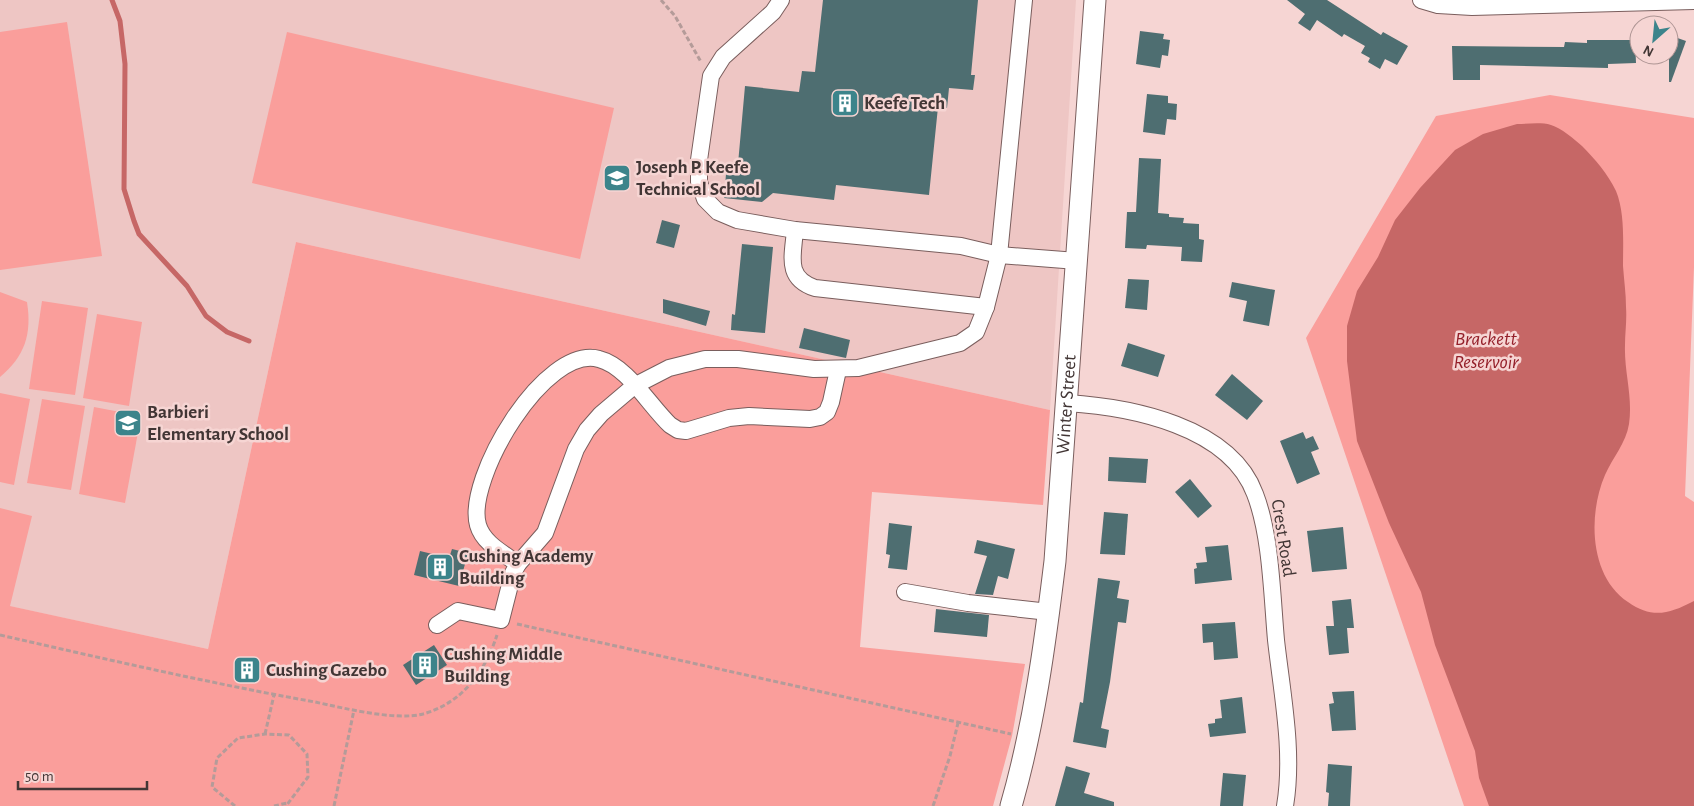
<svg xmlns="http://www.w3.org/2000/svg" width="1694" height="806" font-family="'Alegreya Sans',sans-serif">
<rect width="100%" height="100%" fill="#f6d5d3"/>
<!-- built -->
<path fill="#eec6c4" d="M0,0h1076l-26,410 -754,-168 -88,407 -208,-45z"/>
<!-- green -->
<g fill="#fa9e9b">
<path d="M67,22l35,234 -102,14v-238z"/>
<path d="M287,32l327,76 -34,151 -328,-76z"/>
<path d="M1550,95l144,23v149l-9,229 9,6v304h-230l-158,-468 130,-222z"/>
<path d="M296,242l754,168 -7,95 -171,-13 -12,155 165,17 -13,72 -19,70h-993v-298l32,8 -22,90 198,43z"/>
<path d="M0,292l27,10c5,32 -2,54 -27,75z"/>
<path d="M42,301l46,7 -13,87 -46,-6z"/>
<path d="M97,314l45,8 -13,84 -46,-8z"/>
<path d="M0,393l30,6 -16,86 -14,-3z"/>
<path d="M42,399l43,7 -14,84 -44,-7z"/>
<path d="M94,407l47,9 -16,87 -46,-9z"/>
</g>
<!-- water -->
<path fill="#c66766" d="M1517,124c11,0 24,-2 34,1 10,3 23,14 31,21 13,13 26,28 34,45 9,22 7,51 7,75 1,14 3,28 3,41 1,13 -1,26 -1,38 -1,27 8,52 4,79 -3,19 -16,33 -24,51 -17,39 -16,101 23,127 24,17 41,12 66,-1v205h-205l-10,-28 -4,-27 -40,-106 -14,-53 -32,-69 -32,-82 -10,-80v-35l10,-35 21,-34 17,-37 25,-32 35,-38 28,-16z"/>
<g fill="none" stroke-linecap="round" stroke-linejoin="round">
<!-- stream -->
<path stroke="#c66766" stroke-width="5" d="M112,0l8,21 5,43 -1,125 10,32 5,13 48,52 19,30 21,16 22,9"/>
</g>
<!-- building -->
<g fill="#4e6e71">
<path d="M823,0h155l-7,75h4l-2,15 -24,-2 -2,20 -9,-1 -9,88 -93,-10 -2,15 -61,-7 -11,9 -38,-4 2,-24 11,1 8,-89 54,6 3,-21 13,1z"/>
<path d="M1287,0h40l54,35 2,-3 25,14 -11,19 -12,-6 -5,10 -12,-7 2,-4 -9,-5 4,-7 -21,-12 -2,3 -25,-17 -7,11 -12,-8 7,-9z"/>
<path d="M1140,31l24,3 -1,5 7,1 -2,16 -6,-1 -2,13 -24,-4z"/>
<path d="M1669,35l17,6 -15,41h-2z"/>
<path d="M1587,40h48l1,23 -28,1v4l-128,-3v15h-27l-1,-34 112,1 1,-5 22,1z"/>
<path d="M1147,94l21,2v7l9,1 -1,16 -9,-1 -2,16 -22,-3z"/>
<path d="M1139,158l22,1 -3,54 11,1v3l15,1 -1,5 16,1v15l5,1 -2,22 -21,-1 1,-14 -35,-2 -1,4 -21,-1 2,-36h9z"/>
<path d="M662,220l18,5 -6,23 -18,-5z"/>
<path d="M742,244l31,3 -8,86 -34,-3 1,-16 3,1z"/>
<path d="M1128,279l21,1 -2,30 -22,-2z"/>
<path d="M1232,282l43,8 -6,36 -26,-5 4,-20 -18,-4z"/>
<path d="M663,299l47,12 -4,15 -43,-13z"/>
<path d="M804,328l46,12 -4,18 -47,-10z"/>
<path d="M1128,343l37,12 -7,22 -37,-11z"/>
<path d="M1232,374l31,27 -16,19 -32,-25z"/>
<path d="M1303,432l3,7 7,-3 6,13 -8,3 9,22 -23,10 -17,-43z"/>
<path d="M1109,457l39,2 -2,24 -38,-2z"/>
<path d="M1190,479l22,27 -14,12 -23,-26z"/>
<path d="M1104,512l24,2 -3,41 -25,-1z"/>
<path d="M889,523l23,3 -5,44 -19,-2 2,-13 -4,-1z"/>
<path d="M1343,527l4,42 -35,3 -5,-41z"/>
<path d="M977,540l38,9 -7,30 -10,-3 -5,19 -18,-1 12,-38 -13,-3z"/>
<path d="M1228,545l4,35 -37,4 -1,-15 3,-1 -1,-5 11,-1 -2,-15z"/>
<path d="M452,549l16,4 -9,33 -45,-11 6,-24 29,7z"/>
<path d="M1098,578l22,3 -3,17 12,2 -3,23 -8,-1 -8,60 -9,46 8,2 -3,18 -33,-6 7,-40 3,1z"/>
<path d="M1351,599l3,29h-7l2,25 -20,2 -3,-29h8l-2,-25z"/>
<path d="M936,609l53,6 -2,22 -53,-5z"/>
<path d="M1235,622l3,36 -24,2 -1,-18 -10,1 -1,-19z"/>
<path d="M434,645l13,20 -31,20 -13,-20z"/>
<path d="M1354,691l2,39 -24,1 -3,-27 5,-1 -2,-11z"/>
<path d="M1242,697l4,36 -36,4 -2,-13 7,-1v-4l7,-1 -2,-18z"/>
<path d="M1328,764l24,2 -2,40h-22l1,-13 -3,-1z"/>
<path d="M1066,766l24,7 -6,20 30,9v4h-59z"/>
<path d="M1223,773l23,2 -3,31h-23z"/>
</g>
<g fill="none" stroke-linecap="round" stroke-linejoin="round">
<!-- minor casing -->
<g stroke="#7a5e5d" stroke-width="18">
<g id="minor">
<path d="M781,0l-8,12 -50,45 -12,19 -12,84v22l6,17 13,13 19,8 58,10 166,16 38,9 78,6"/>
<path d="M1421,0l17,5 34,2 222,-6"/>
<path d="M795,230c-2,26 -10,48 20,58l171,19"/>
<path d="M1067,403c64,4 163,23 188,91 16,41 17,102 21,146 6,54 18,112 9,166"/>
<path d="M518,564c-15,-11 -35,-21 -40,-39 -13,-46 67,-181 121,-166 28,7 50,46 71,66l8,5 8,1 43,-13 20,-2 61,3 10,-2 7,-5 4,-10 7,-32"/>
<path d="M905,592l63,11 81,9"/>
<path d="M437,625l21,-14 43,9 12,-47 5,-9 27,-31 31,-84 11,-19 14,-16 33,-28 35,-18 36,-9h33l76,10 44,-1 102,-25 16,-11 10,-25 13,-52 25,-255"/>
</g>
</g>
<!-- major casing -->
<g stroke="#7a5e5d" stroke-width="23">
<g id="major">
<path id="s1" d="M1011,806c23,-80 34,-162 44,-245l40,-561"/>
</g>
</g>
<!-- path -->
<g stroke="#b49b99" stroke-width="3" stroke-dasharray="5 2.5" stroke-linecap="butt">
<path d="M661,0l14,16 26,46"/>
<path d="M517,624l494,110"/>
<path d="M0,635c105,24 209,48 315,67 28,6 80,19 108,12 39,-11 62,-42 74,-79"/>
<path d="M265,734l9,-39"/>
<path d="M235,806l-23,-19 5,-29 21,-20 27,-4 24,1 18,19 1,23 -22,29"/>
<path d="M274,806l13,-3"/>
<path d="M334,806l20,-96"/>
<path d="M933,806l17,-50 8,-33"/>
</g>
<!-- minor -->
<use href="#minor" stroke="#fff" stroke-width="16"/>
<!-- major -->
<use href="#major" stroke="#fff" stroke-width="21"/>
</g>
<!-- icons -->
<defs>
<g id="building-square" transform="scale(1.4375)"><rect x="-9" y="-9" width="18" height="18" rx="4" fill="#3c848b" stroke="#f6d5d3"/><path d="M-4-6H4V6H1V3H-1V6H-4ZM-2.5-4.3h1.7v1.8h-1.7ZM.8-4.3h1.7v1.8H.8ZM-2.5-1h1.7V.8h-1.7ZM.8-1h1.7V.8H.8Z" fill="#fff"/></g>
<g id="school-square" transform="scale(1.4375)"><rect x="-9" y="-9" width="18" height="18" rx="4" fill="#3c848b" stroke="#f6d5d3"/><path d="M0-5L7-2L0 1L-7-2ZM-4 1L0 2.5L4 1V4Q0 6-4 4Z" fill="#fff"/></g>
</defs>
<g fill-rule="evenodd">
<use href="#building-square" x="845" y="103"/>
<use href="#school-square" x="617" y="178"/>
<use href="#school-square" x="128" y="423"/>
<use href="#building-square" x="440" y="567"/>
<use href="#building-square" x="425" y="665"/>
<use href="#building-square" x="247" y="670"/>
</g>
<g text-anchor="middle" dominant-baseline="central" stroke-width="5" stroke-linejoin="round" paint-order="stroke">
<!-- poi labels -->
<g font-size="19" font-weight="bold" fill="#423635" stroke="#f6d5d3" text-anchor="start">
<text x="864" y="103">Keefe Tech</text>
<text x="636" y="167">Joseph P. Keefe<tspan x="636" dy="22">Technical School</tspan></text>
<text x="147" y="412">Barbieri<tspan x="147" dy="22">Elementary School</tspan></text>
<text x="459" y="556">Cushing Academy<tspan x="459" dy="22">Building</tspan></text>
<text x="444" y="654">Cushing Middle<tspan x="444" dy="22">Building</tspan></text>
<text x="266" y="670">Cushing Gazebo</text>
</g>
<!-- street labels -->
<g font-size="19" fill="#423635" stroke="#f6d5d3">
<text stroke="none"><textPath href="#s1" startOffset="406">Winter Street</textPath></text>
<text transform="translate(1283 538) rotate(81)">Crest Road</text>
</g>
<!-- water labels -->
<g font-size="20" font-style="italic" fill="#941f29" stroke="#f6d5d3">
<text x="1486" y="339">Brackett<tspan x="1486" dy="23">Reservoir</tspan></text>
</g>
</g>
<!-- north arrow -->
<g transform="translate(1654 40) rotate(207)"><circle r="24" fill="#f6d5d3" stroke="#ae9594"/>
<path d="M0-4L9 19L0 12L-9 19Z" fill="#3c848b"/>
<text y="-8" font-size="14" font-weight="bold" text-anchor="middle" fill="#423635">N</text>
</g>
<!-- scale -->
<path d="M18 781v8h129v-8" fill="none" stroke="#423635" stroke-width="2.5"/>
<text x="25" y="781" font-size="15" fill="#423635" stroke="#f6d5d3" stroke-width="4" paint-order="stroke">50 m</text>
</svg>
